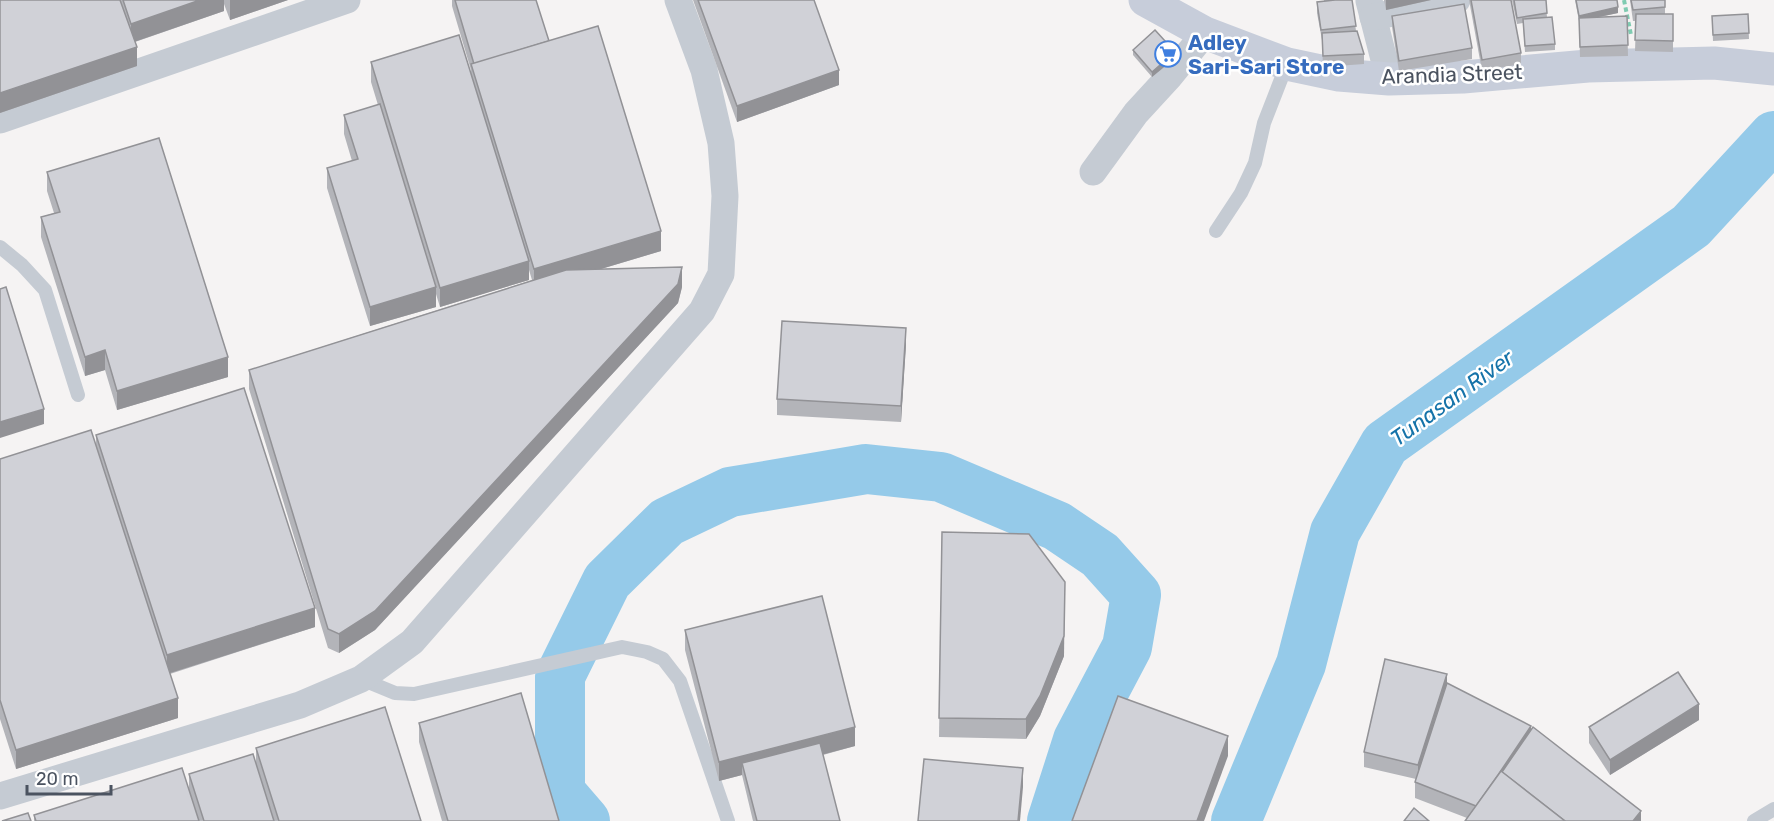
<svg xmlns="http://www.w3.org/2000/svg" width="1774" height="821" font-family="Rubik,sans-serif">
<rect width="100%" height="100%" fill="#f5f3f3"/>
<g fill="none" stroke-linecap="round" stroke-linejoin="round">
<!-- river -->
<g stroke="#95cae9" stroke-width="50">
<path d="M585,821l-25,-29v-116l47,-95 60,-59 63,-30 136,-23 75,8 116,49 43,29 36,40 -9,52 -49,93 -26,81"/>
<path d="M1236,821l65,-157 34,-132 50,-88 306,-218 83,-90"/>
</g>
<!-- path -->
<path stroke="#7fcbb1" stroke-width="4" stroke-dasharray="4.5 3" stroke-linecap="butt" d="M1624,0l7,35"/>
<!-- lane -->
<g stroke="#c5cbd3" stroke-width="14">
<path d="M1216,231l25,-38 14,-30 9,-40 23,-59"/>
<path d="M0,247l22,18 23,25 33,105"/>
<path d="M361,679l34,14 19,1 208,-47 25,5 16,7 17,22 48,140"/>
<path d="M1754,821l20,-12"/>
</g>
<!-- street -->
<g stroke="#c5cbd3" stroke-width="27">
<path d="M1369,1l20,78"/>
<path d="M1373,17l84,-17"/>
<path d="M0,120l347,-120"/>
<path d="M1093,172l43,-59 34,-37 35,-43"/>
<path d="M0,796l300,-91 61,-26 51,-37 290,-331 19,-37 4,-78 -4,-53 -17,-73 -26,-70"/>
</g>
<!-- secondary -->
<path stroke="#c7cdda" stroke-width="33" d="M1145,0l60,33 82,31 52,11 50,4 74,-2 125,-11 126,-3 60,6"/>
</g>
<!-- wall -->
<g fill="#b3b4b9">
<path d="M0,0h288l-58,20 -6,-16v7l-89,31 2,24 -137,47z"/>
<path d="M452,0h84l13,41 112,210 -60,18 81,18 -4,16 -303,327 -36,23 -11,-5 -79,-259v-19l283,-90 -3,-10v10l-89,27 -4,-13v13l-66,19 -43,-138v-20l25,-7 -8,-27v-19l34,-10 -7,-23v-20l100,13v-5l-19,-64z"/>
<path d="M693,0h121l25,85 -102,37z"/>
<path d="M1324,0h28l4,31 8,23v10l-41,3 -1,-27 -5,-27v-11l7,-1z"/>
<path d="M1384,0h47l-45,10z"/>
<path d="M1469,0h42l10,53v11l-39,7z"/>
<path d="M1512,0h34l1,18 8,26v6l-30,2 -2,-29 -6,1z"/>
<path d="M1575,0h42l1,13 -18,4 27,-1 1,40 -48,1 -1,-36z"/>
<path d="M1630,0h35v14h8v38l-38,-1 1,-30h-3z"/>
<path d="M1748,14l1,25 -36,2 -1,-25z"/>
<path d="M1392,16l80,32v11l-73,12 -7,-44z"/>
<path d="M1133,50l42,8 -23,19 -19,-22z"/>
<path d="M47,172l181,205 -111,33 -12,-40 -20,6 -44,-139v-20l13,-4 -7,-22z"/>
<path d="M906,344l-5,78 -124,-7v-16z"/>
<path d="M96,435l219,192 -145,47 8,44 -162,51 -16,-50v-260l96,-13z"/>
<path d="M942,532l122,124 -24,60 -14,23 -87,-2z"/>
<path d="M685,630l170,116 -32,9 17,66h-87l-11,-46 -23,6 -34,-131z"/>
<path d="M1447,683l84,47 110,91 -174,-3 -52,-20v-16l1,-3 -52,-12v-15z"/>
<path d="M1699,720l-89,55 -21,-32v-16z"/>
<path d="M419,723l140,98h-117l-23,-79z"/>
<path d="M256,748l165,73h-387v-6l155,-27v-14l67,-10z"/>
</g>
<!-- shaded-wall -->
<g fill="#929296">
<path d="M200,0h24v11l-93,32v-19z"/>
<path d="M230,0h58l-58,20z"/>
<path d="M1386,0h45l-45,10z"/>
<path d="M1618,7v6l-39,8v-5z"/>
<path d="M137,47v19l-137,47v-20z"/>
<path d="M1175,52v6l-23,19v-5z"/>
<path d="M839,70v15l-102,37v-16z"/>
<path d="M661,231v20l-127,38v-20z"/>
<path d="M529,261v19l-89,27v-19z"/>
<path d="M682,267v20l-4,16 -303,327 -36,23v-19z"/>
<path d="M436,287v20l-66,19v-19z"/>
<path d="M906,328v16l-5,78v-16z"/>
<path d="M105,350v20l-20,6v-19z"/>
<path d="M228,357v20l-111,33v-19z"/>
<path d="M44,409v15l-44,14v-16z"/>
<path d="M1065,582l-1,74 -24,60 -14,23v-20z"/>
<path d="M315,608v19l-148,47v-19z"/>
<path d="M1447,674v16l-29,90v-15z"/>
<path d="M178,698v20l-162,51v-19z"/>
<path d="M1699,704v16l-89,55v-15z"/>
<path d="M1531,726v15l-54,65z"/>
<path d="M855,727v19l-110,29 -3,-12v12l-23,6v-19z"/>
<path d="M1228,736v20l-24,65h-7z"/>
<path d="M1023,768v19l-3,34h-2z"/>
<path d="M1641,811v10h-8z"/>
</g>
<!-- building -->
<g fill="#d0d1d7" stroke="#929296" stroke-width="1.5">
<path d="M0,0h120l17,47 -137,46z"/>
<path d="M123,0h77l-69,24z"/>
<path d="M455,0h81l13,41 -75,23z"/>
<path d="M698,0h116l25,70 -102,36z"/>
<path d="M1335,0h17l4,26 -35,4 -4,-28z"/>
<path d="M1471,0h40l10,53 -39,7z"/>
<path d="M1514,0h32l1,13 -30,5z"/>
<path d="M1576,0h41l1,7 -39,9z"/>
<path d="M1631,0h34v7l-32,3z"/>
<path d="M1464,4l8,44 -73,13 -7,-45z"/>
<path d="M1636,14h37v27l-38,-1z"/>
<path d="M1748,14l1,19 -36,2 -1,-19z"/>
<path d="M1627,16l1,29 -48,2 -1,-29z"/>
<path d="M1552,17l3,27 -30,2 -2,-27z"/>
<path d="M598,26l63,205 -127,38 -63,-205z"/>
<path d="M1155,30l20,22 -23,20 -19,-22z"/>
<path d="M1357,31l7,23 -41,2 -1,-23z"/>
<path d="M459,35l70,226 -89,27 -69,-226z"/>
<path d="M380,104l56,183 -66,20 -43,-139 31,-9 -14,-44z"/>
<path d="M159,138l69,219 -111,34 -12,-41 -20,7 -44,-140 19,-5 -13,-40z"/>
<path d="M682,267l-4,17 -303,327 -36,23 -11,-5 -79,-259 317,-100z"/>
<path d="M6,287l38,122 -44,13v-133z"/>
<path d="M782,321l124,7 -5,78 -124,-7z"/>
<path d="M244,388l71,220 -148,47 -71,-220z"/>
<path d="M91,430l87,268 -162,52 -16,-50v-241z"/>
<path d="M942,532l87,2 36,48 -1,54 -24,60 -14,23 -87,-1z"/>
<path d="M822,596l33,131 -136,35 -34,-132z"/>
<path d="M1385,659l62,15 -29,91 -54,-13z"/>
<path d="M1678,672l21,32 -89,56 -21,-33z"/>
<path d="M1447,683l84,43 -33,49 -22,31 -61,-24z"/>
<path d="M521,693l38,128h-111l-29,-98z"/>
<path d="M1118,696l110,40 -31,85h-125z"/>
<path d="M385,707l36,114h-142l-23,-73z"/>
<path d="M1533,727l108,84 -8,10h-68l-63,-49z"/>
<path d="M820,743l20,78h-83l-15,-58z"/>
<path d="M253,754l21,67h-70l-15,-47z"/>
<path d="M924,759l99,9 -5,53h-100z"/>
<path d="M182,768l17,53h-163l-2,-6z"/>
<path d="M1501,771l64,50h-100z"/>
<path d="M1414,808l15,13h-25z"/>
<path d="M28,813l3,8h-29z"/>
</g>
<!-- icons -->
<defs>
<g id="supermarket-ring" transform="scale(1.35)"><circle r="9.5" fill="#fff" stroke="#3f7fe0" stroke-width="1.5"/><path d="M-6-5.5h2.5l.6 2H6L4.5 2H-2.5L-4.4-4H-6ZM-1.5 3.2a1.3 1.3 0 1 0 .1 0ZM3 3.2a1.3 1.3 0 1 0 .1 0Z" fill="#3f7fe0"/></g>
</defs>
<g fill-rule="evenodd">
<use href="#supermarket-ring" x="1168" y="54"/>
</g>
<g text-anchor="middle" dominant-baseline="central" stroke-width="5" stroke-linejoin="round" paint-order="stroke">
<!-- shop labels -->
<g font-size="21" font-weight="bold" fill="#366cbe" stroke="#fff" text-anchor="start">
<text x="1188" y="42">Adley<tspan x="1188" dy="24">Sari-Sari Store</tspan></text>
</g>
<!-- street labels -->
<g font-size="21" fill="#4b5360" stroke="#fff">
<text transform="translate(1452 74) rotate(-2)">Arandia Street</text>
</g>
<!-- water labels -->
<g font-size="22" font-style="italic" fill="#1573a9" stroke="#fff">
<text transform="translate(1452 398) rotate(-36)">Tunasan River</text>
</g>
</g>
<!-- scale -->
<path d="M27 785v9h84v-9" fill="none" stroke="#4b5360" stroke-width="3"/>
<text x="36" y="785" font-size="18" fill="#4b5360" stroke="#ffffff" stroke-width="4.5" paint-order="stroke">20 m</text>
</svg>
